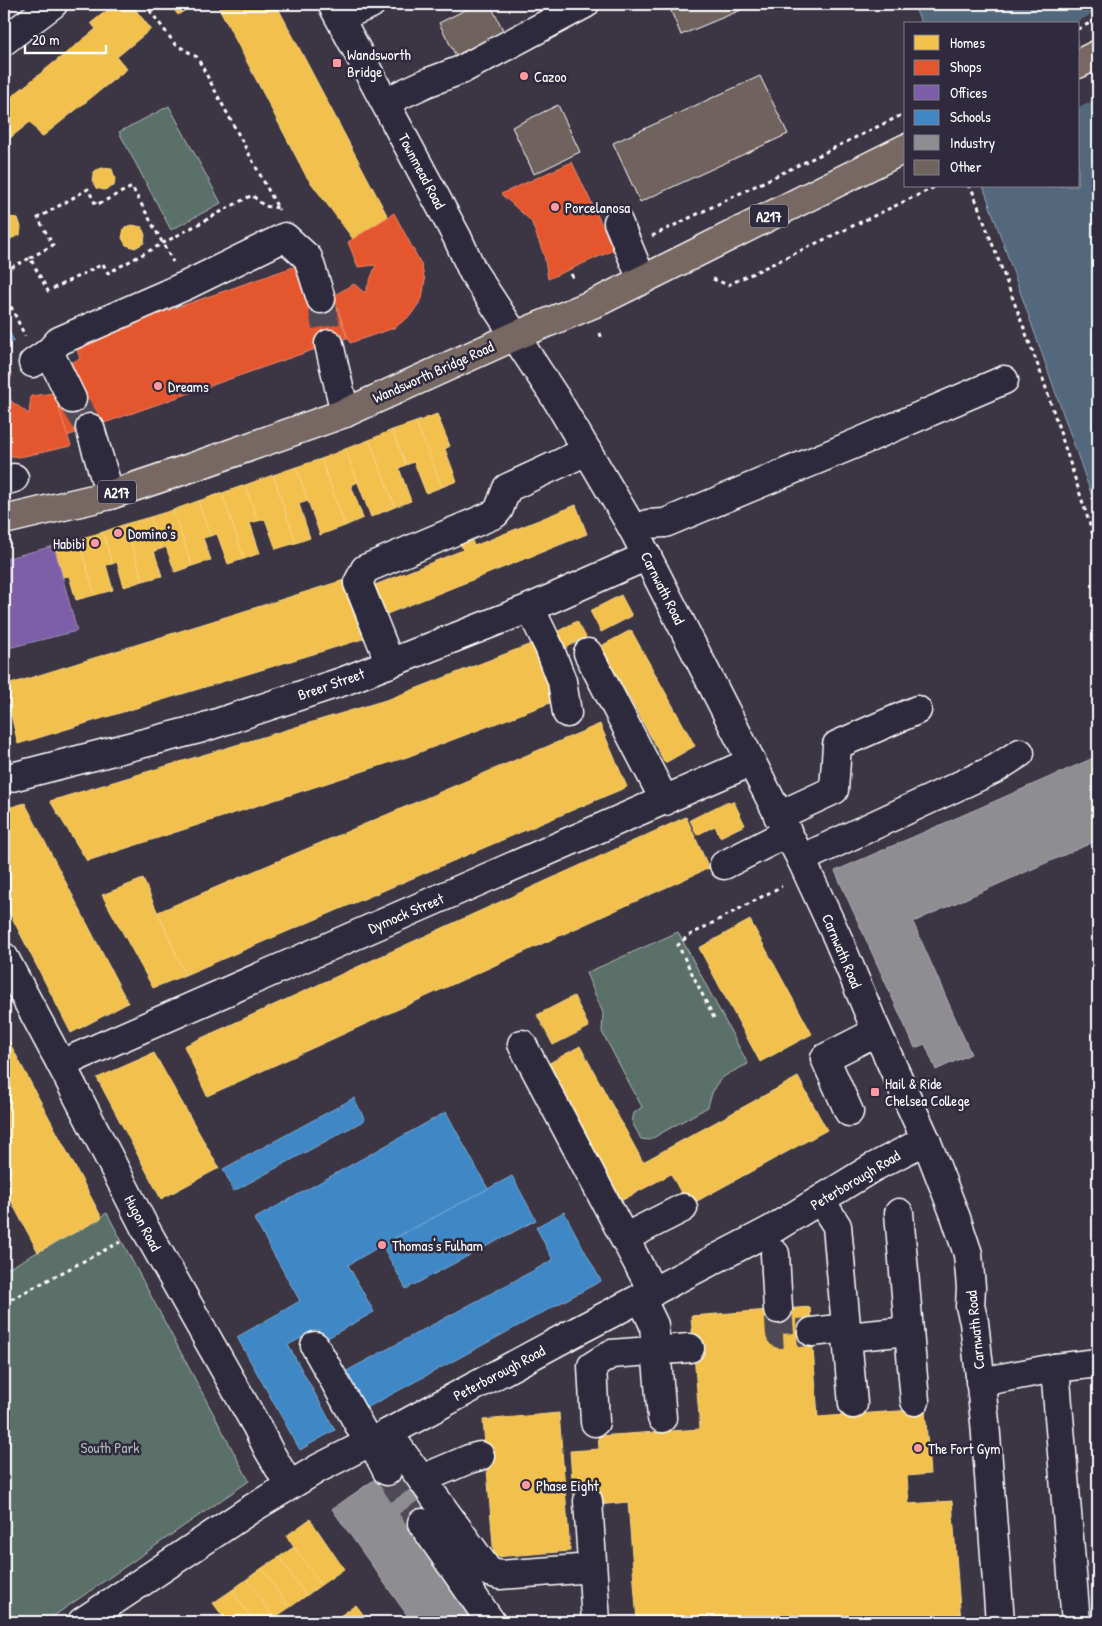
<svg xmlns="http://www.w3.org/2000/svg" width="1102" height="1626" font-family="'Patrick Hand',sans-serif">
<rect width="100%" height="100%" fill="#3c3544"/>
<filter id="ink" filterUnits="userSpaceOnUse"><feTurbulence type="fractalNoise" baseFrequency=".02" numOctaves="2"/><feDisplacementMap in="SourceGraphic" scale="10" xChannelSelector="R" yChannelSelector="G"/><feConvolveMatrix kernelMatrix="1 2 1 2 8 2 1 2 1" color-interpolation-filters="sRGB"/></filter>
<g filter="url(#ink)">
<!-- green -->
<g fill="#5b706a" stroke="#adb8b4">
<path d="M169,106l52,97 -50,27 -52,-98z"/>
<path d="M678,932l70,132c-27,14 -32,12 -40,43l-59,33 -8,-1 -9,-17 2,-9 8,-6 -40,-75 1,-19 -17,-40z"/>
<path d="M107,1213l142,268 -204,141h-41v-359l5,5z"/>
</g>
<!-- water -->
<path fill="#52677d" stroke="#97a4b1" d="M913,4h185v509l-115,-327h95v-162h-156z"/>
<!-- pier -->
<path fill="#3c3544" d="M1098,11v88l-20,9v-84h-5z"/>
<!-- homes -->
<g fill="#f2c14e" stroke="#f6d483">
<path d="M115,4h16l20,25 -34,28 10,12 -85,68 -12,-15 -26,21v-52l1,-1 6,7 85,-68 -5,-6z"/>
<path d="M170,4h24l-16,11z"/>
<path d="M217,4h59l112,213 -35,22 -47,-63z"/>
<path d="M102,168l10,1 3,9 -1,8 -10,4 -8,-2 -4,-8 2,-9z"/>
<path d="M9,217l9,1 3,9 -1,8 -10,4 -6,-2v-18z"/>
<path d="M132,225l10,2 3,8 -1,8 -9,5 -9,-3 -4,-7 2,-10z"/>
<path d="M437,414l13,32 -5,3 12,32 -15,6 -26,-65z"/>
<path d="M416,422l26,65 -16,6 -12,-31 -8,3 -14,-35z"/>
<path d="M392,430l14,35 -7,3 12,33 -16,6 -26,-67z"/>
<path d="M369,440l26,67 -24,10 -26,-68z"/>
<path d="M345,449l13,33 -7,3 12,33 -18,8 -24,-67z"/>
<path d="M321,459l24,67 -25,9 -24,-68z"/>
<path d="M296,467l12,34 -9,3 11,34 -14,5 -23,-68z"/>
<path d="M273,475l23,68 -20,6 -11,-30 -7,2 -13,-36z"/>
<path d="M245,485l13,36 -8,2 10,30 -16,6 -22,-66z"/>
<path d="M222,493l22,66 -16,5 -11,-30 -7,2 -12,-35z"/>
<path d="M198,501l12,35 -7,2 8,22 -19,6 -19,-56z"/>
<path d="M576,505l11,29 -205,82 -12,-29 93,-37 -4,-10 11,-5 4,11z"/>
<path d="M173,510l19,56 -17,6 -9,-25 -5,2 -11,-32z"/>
<path d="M150,517l11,32 -7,2 8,25 -19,5 -18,-57z"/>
<path d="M125,524l18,57 -19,6 -7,-25 -5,2 -9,-32z"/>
<path d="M103,532l9,32 -6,1 7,25 -18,5 -17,-56z"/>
<path d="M78,539l17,56 -19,5 -7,-24 -6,1 -9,-31z"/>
<path d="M344,580l22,58 -348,106 -14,-58z"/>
<path d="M621,595l11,21 -31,16 -11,-21z"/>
<path d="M577,621l9,16 -26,14 -9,-16z"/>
<path d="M631,630l64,116 -30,17 -64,-117z"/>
<path d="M536,642l22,58 -151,57 -320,104 -37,-60 339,-102z"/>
<path d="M600,724l27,63 -442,188 -27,-63z"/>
<path d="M726,802h8l11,23 -25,12 -5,-11 -18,9 -7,-15z"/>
<path d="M25,803l103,200 -57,30 -67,-131v-93z"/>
<path d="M686,817l23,51 -502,228 -23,-50z"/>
<path d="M143,879l42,96 -32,13 -51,-93z"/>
<path d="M750,920l62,114 -52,28 -61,-114z"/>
<path d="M574,996l15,31 -36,18 -16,-30z"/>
<path d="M4,1032l98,186 -64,34 -34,-64z"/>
<path d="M580,1046l63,116 155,-85 29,53 -139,76 -17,-32 -52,28 -75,-136z"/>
<path d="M154,1053l65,115 -58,31 -64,-121z"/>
<path d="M810,1307l8,110 107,-8 5,65 -23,2 2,28 43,-3 9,121h-324l-9,-120 -30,3v-13l-25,2 -3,-43 29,-2 -1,-13 102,-7 -9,-113z"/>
<path d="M559,1413l11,138 -76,6 -11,-137z"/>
<path d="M310,1519l34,50 -23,16 -35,-49z"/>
<path d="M294,1547l27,38 -15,11 -27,-39z"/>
<path d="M279,1557l27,39 -17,12 -27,-40z"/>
<path d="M262,1568l27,40 -15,10 -27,-39z"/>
<path d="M247,1579l27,39 -6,4h-14l-22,-32z"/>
<path d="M232,1590l22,32h-27l-14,-19z"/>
<path d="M356,1605l13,17h-38z"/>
</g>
<!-- shops -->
<g fill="#e4572e" stroke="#ec896d">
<path d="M572,162l42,88 -66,29 -4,-24 -13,-34 -30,-27z"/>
<path d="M394,213l27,51 4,16 -3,19 -12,17 -16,12 -44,15 -17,-47 21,-12 11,9 11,-28 -18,2 -10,-25z"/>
<path d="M296,266l13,38 24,-8 14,42 -280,98 -11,-32 25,-9 -11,-32 10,-4 -5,-16z"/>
<path d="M4,365l8,10 -7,14 6,12 18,13 2,-18 23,-3 17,53 -51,11 -16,-2z"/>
</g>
<!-- offices -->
<path fill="#7b5ea7" stroke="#a38ec1" d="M54,546l23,85 -73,18v-90z"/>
<!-- schools -->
<g fill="#3f88c5" stroke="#79acd6">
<path d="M4,321l10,20 -10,5z"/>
<path d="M354,1098l11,22 -131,71 -11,-22z"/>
<path d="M446,1112l42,77 -106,56 -34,20 26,47 -50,28 -6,-11 -30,16 47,85 -35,20 -63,-113 63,-36 -46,-82z"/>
<path d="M512,1176l24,44 -130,69 -24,-44z"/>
<path d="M564,1212l37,69 -240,130 -20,-37 212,-114 -17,-33z"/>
</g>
<!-- industry -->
<g fill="#8d8d92" stroke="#afafb3">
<path d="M1098,756v84l-185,82 58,132 -35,16 -11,-26 -10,4 -80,-177z"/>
<path d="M394,1466l35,51 54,105h-71l-80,-113z"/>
</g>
<!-- building -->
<g fill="#6f635e" stroke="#fff">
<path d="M477,4h13l14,28 -48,24 -17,-33z"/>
<path d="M668,4h70l3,6 -60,25z"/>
<path d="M760,76l28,58 -148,68 -27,-59z"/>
<path d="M558,105l22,47 -46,22 -22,-47z"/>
</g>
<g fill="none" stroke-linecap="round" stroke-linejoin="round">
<!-- minor-tunnel -->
<g stroke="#504957" stroke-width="28" stroke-dasharray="28 14" stroke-linecap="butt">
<path d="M321,299l8,45"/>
<path d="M72,399l18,29"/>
<path d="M778,1309l2,25 32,-2"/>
<path d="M387,1471l35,52"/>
</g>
<!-- minor casing -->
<g stroke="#fff" stroke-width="31">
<g id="minor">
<path d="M332,4l125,233 16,35 84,128 76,129 168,330 37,80 35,84 53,117 30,78 12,36 3,33 -1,19 4,16 11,100 15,200"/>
<path d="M340,17l31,-13"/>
<path d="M4,41l49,-37"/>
<path d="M385,102l41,-19 35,-13 124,-66"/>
<path d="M618,222l24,58"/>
<path d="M329,344l16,69"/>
<path d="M49,352l23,47"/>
<path d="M33,363l16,-11 10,-11 128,-56 98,-48 23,21 13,41"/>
<path d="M90,428l20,67"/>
<path d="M4,481l10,-3"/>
<path d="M633,529l15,-5 17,-1 192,-80 147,-63"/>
<path d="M530,608l19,39 13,34 5,32"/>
<path d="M588,653l77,148"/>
<path d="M388,664l-4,-16 -26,-65 7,-14 130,-55 4,-5 8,-21 80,-37"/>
<path d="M4,779l195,-50 145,-48 186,-73 117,-52"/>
<path d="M778,816l56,-26 3,-45 80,-35"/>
<path d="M801,859l194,-90 25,-16"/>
<path d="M724,865l63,-32"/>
<path d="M4,957l57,107 84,164 112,199 11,22 21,36"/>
<path d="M522,1044l131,248"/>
<path d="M61,1064l690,-302"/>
<path d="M849,1112l-24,-54 51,-26"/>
<path d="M821,1201l16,25 16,178"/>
<path d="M899,1213l16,188"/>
<path d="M624,1238l59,-30"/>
<path d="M775,1254l3,55"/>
<path d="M641,1298l13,27 8,93"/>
<path d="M812,1332l34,-4"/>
<path d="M847,1337l62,-6"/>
<path d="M315,1346l54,97"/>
<path d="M1055,1368l21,254"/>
<path d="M980,1382l75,-14 43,-5"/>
<path d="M595,1422l-3,-56 19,-12 79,-6"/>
<path d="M388,1433l101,139 11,3 92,-7"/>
<path d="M372,1442l15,29"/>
<path d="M422,1479l47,-20 11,-3"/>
<path d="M588,1501l8,121"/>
<path d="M422,1523l69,99"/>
<path d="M82,1622l169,-113 68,-41 69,-35 191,-103 192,-100 101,-62 54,-28"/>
</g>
</g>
<!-- major casing -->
<g stroke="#fff" stroke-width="31">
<g id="major">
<path d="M1078,64l20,-10"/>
<path d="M4,520l106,-25 80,-27 155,-55 170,-77 85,-35 306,-153"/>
</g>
</g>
<!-- path -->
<g stroke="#fff" stroke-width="3" stroke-dasharray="4 4" stroke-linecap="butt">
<path d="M145,4l30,40 22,13 82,153"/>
<path d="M1078,29l20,-10"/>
<path d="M967,186l4,1 72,192 55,171"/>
<path d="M652,236l254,-123"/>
<path d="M30,258l23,-13 -15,-27 50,-29 8,16 36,-18 41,75"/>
<path d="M4,271l26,-13 18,33 55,-27 5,9 144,-78 12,11 15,2"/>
<path d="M571,274l2,4"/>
<path d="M713,279l15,6 209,-99"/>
<path d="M4,292l21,44"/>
<path d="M600,333l2,6"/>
<path d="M714,1018l-36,-73 10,-9 94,-50"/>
<path d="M4,1303l116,-61"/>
</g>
<!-- minor -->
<use href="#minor" stroke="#2f2a3d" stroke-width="28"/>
<!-- major -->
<use href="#major" stroke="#776864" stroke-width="28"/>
</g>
</g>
<!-- markers -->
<g fill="#ff9aa2" stroke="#2f2a3d" stroke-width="2">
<rect x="332" y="58" width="10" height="10" rx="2.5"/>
<circle cx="524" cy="76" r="5"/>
<circle cx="555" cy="207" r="5"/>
<circle cx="158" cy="386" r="5"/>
<circle cx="118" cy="533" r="5"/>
<circle cx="95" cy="543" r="5"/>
<rect x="870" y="1087" width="10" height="10" rx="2.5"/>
<circle cx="382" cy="1245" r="5"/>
<circle cx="918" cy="1448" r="5"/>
<circle cx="526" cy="1485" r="5"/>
</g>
<g text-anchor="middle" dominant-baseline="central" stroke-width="5" stroke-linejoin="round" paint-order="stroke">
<!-- shield labels -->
<g fill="#2f2a3d" stroke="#c1bfc5" stroke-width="1">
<rect x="750" y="204.5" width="38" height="23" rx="4"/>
<rect x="98" y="480.5" width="38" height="23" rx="4"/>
</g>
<g font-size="14" font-weight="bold" fill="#fff">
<text x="769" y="216">A217</text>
<text x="117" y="492">A217</text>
</g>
<!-- poi labels -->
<g font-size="15" fill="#fff" stroke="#2f2a3d" text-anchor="start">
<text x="347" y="54">Wandsworth<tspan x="347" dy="17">Bridge</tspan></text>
<text x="534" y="76">Cazoo</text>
<text x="565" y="207">Porcelanosa</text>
<text x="168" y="386">Dreams</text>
<text x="128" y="533">Domino's</text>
<text x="85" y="543" text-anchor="end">Habibi</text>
<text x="885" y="1083">Hail &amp; Ride<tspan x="885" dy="17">Chelsea College</tspan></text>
<text x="392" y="1245">Thomas's Fulham</text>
<text x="928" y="1448">The Fort Gym</text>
<text x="536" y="1485">Phase Eight</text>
</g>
<!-- street labels -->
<g font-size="15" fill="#fff" stroke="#2f2a3d">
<text transform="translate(422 171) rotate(62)">Townmead Road</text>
<text transform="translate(433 372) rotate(-24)">Wandsworth Bridge Road</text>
<text transform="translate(663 588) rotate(63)">Carnwath Road</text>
<text transform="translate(331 684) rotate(-19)">Breer Street</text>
<text transform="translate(406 913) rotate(-23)">Dymock Street</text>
<text transform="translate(842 951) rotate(67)">Carnwath Road</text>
<text transform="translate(855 1180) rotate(-31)">Peterborough Road</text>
<text transform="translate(143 1223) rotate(62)">Hugon Road</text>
<text transform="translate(975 1330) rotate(-96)">Carnwath Road</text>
<text transform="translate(499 1373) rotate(-28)">Peterborough Road</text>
</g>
<!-- park labels -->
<g font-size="15" fill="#adb8b4" stroke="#2f2a3d">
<text x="110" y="1447">South Park</text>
</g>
</g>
<!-- margin -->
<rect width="1102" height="1626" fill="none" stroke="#2f2a3d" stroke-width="20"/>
<rect x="10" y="10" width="1082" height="1606" fill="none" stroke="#fff" stroke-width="2" filter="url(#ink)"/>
<!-- legend -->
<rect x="904" y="22" width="175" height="165" fill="#2f2a3d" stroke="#827f8b"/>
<rect x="914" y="35" width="25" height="15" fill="#f2c14e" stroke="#827f8b"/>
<text x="950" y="48" font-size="15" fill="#ffffff">Homes</text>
<rect x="914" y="60" width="25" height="15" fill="#e4572e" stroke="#827f8b"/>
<text x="950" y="72" font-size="15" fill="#ffffff">Shops</text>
<rect x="914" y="85" width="25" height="15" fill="#7b5ea7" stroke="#827f8b"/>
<text x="950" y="98" font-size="15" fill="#ffffff">Offices</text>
<rect x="914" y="110" width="25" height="15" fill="#3f88c5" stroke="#827f8b"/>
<text x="950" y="122" font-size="15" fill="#ffffff">Schools</text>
<rect x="914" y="135" width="25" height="15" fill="#8d8d92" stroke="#827f8b"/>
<text x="950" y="148" font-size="15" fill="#ffffff">Industry</text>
<rect x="914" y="160" width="25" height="15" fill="#6f635e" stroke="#827f8b"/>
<text x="950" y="172" font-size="15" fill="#ffffff">Other</text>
<!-- scale -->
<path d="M25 45v8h81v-8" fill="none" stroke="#ffffff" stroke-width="2.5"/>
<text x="32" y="45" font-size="15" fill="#ffffff" stroke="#2f2a3d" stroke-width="4" paint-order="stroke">20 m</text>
</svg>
